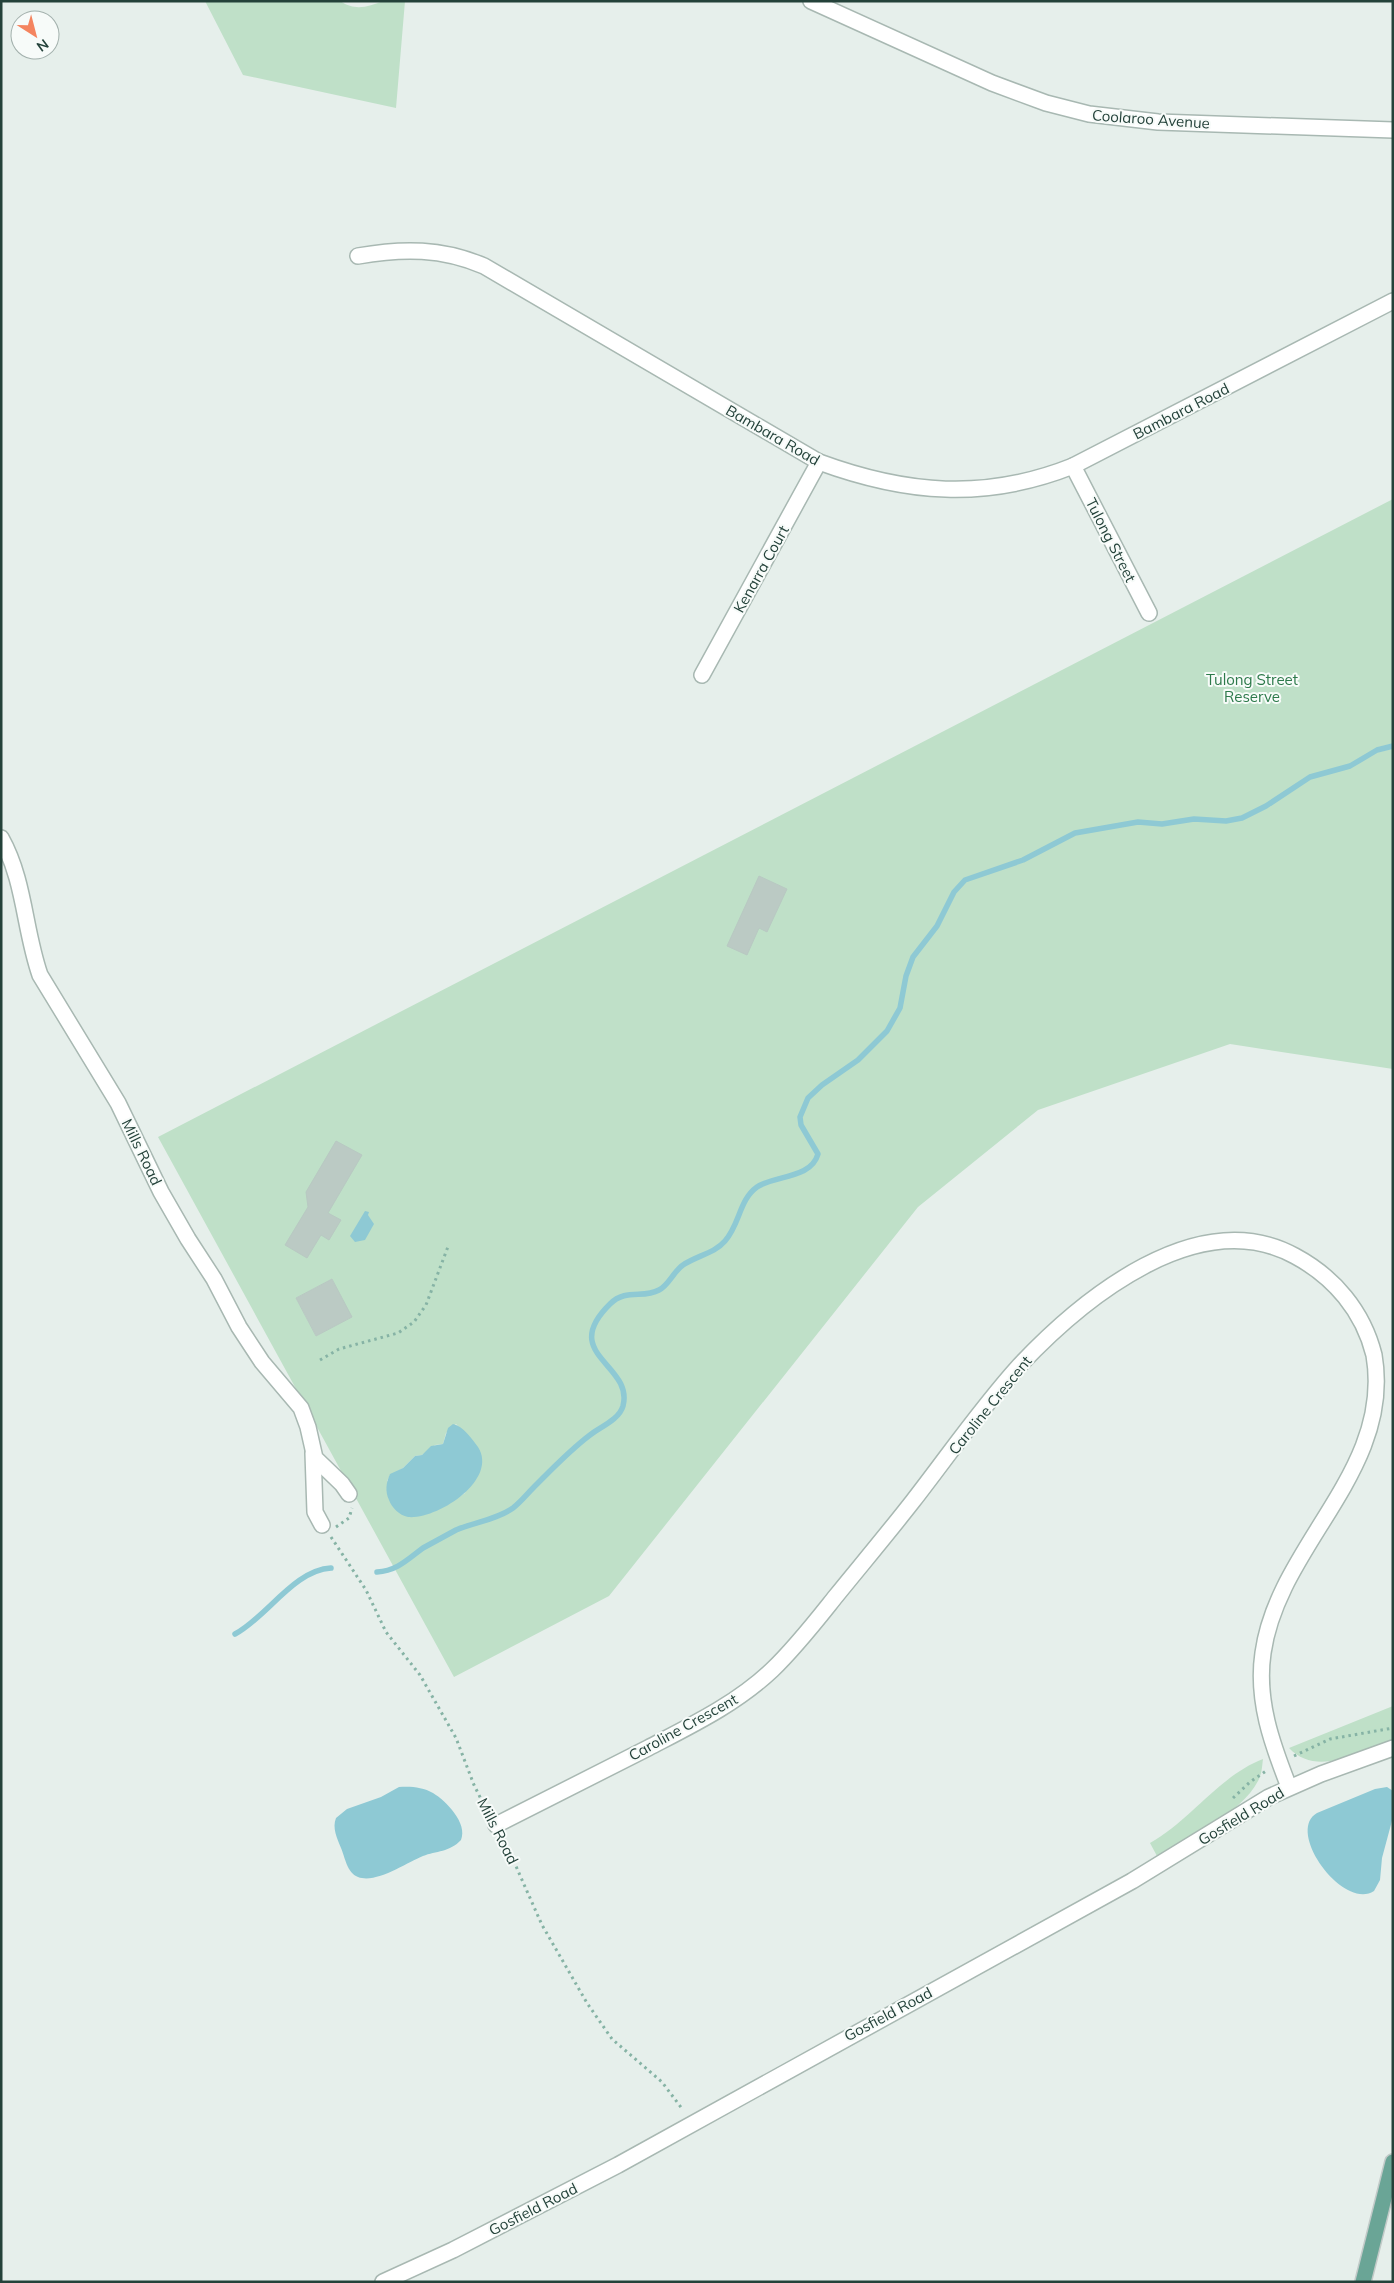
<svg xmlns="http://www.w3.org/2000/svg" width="1394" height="2283" font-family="Mulish,sans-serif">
<rect width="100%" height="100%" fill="#e6efeb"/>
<!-- green -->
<g fill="#bfe0c8" fill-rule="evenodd">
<path d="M205,1h135c17,11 28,5 44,0 6,-1 15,0 21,0l-9,107 -153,-33z"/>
<path d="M1393,499v570l-163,-25 -192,66 -120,97 -309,389 -155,81 -296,-540zM332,1279l19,38 -35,19 -20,-38zM456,1424l23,26 -14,43 -20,13 -58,-25 3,-6 13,-7 12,-12 7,-1 13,-10 8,-1 3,-11z"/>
<path d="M1393,1706v33c-31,12 -76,39 -104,9z"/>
<path d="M1263,1759c-1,7 -1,15 -5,22 -17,33 -70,56 -101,75l-7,-13c41,-23 69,-67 113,-84z"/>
</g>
<!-- water -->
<g fill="#8ec9d4">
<path d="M365,1211l4,1 -1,3 6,9 -9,16 -10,2 -5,-6z"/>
<path d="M453,1424c10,2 19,15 25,23 21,33 -41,73 -70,70 -9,-2 -16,-9 -19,-17 -4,-9 -3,-17 1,-26l13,-6 12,-12 7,-1 9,-9 12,-2 5,-16z"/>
<path d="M399,1787c11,-1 24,0 34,6 13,8 35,30 28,47 -11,12 -25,11 -38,16 -17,7 -47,28 -65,21 -11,-4 -13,-20 -17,-29 -4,-10 -9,-20 -5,-30l11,-9 34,-12z"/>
<path d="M1387,1787l6,4v26l-11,41 -2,22 -6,11c-31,20 -89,-60 -57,-78l58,-24z"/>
</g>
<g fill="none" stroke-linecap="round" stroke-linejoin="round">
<!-- stream -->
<g stroke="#8ec9d4" stroke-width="5.5">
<path d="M377,1572c20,-1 31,-13 46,-24 11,-6 22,-12 33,-18 18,-8 40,-10 57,-22 8,-6 14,-14 21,-21 18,-18 36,-37 56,-52 10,-8 29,-15 33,-29 11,-42 -65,-51 -13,-102 16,-16 33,-5 49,-14 10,-5 14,-18 24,-25 13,-9 32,-12 42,-24 15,-17 14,-41 32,-54 18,-12 54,-8 61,-33l-17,-29 -1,-8 8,-19 14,-13 36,-25 29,-29 13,-23 6,-32 7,-19 24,-31 17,-34 11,-12 58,-20 52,-27 63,-11 24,2 32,-5 32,2 16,-3 24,-12 44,-29 40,-11 27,-16 16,-4"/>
<path d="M235,1634c32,-17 59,-64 96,-66"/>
</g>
</g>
<!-- building -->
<g fill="#bbcac4" stroke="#b8c9c2">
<path d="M759,876l28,13 -20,43 -8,-4 -12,27 -20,-9z"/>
<path d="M336,1141l26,14 -34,58 13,7 -12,20 -8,-5 -14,23 -22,-13 23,-38 -2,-15z"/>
<path d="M332,1279l20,38 -36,19 -20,-38z"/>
</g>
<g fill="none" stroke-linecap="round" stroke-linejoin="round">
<!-- minor casing -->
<g stroke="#a8b8b2" stroke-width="18">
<g id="minor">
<path d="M811,1l181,82 54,20 43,11 69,8 235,8"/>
<path d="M358,256c45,-8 84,-8 126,10l335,196c87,32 166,39 254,4l320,-165"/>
<path d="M1073,466l76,147"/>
<path d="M702,675l117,-213"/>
<path d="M1,838c24,43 23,91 39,137l78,128 43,89 27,47 26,40 25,48 23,35 39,46 7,19 7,31 27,26 7,10"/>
<path d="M313,1453l2,59 7,13"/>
<path d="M496,1825c50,-25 101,-51 152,-77 44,-23 88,-44 124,-78 24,-23 44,-49 64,-74 26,-32 52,-63 77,-95 35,-45 68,-93 106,-135 63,-67 179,-163 276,-110 39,21 68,55 79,99 20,116 -96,190 -111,298 -7,47 9,91 26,134"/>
<path d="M383,2282l70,-32 165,-85 514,-284 137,-84 52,-23 72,-26"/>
</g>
</g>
<!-- major casing -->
<g stroke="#c2cac8" stroke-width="18">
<path id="major" d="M1363,2282l30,-120"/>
</g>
<!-- path -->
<g stroke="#86b3a5" stroke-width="3" stroke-dasharray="2.5 4" stroke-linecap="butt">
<path d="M320,1360l19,-11 59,-16 16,-11 12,-17 23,-61"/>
<path d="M336,1527l13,-9 3,-10"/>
<path d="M331,1537l35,53 20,42 34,43 36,63 18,47 14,28"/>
<path d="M1294,1756l36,-17 63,-11"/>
<path d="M1233,1798l17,-16 16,-11"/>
<path d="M503,1837l39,88 45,78 25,36 50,43 21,28"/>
</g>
<!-- minor -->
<use href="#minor" stroke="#fff" stroke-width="15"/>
<!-- major -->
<use href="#major" stroke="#6aa596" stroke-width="15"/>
</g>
<g text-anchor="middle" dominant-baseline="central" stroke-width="4" stroke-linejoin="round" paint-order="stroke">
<!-- street labels -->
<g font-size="15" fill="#24423a" stroke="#f7fbf9">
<text transform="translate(1151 119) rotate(4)">Coolaroo Avenue</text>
<text transform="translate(1181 411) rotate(-27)">Bambara Road</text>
<text transform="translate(773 435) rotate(30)">Bambara Road</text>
<text transform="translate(1111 540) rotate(63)">Tulong Street</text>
<text transform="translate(761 569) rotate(-61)">Kenarra Court</text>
<text transform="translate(142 1152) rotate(64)">Mills Road</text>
<text transform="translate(990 1405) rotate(-51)">Caroline Crescent</text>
<text transform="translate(683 1727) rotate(-29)">Caroline Crescent</text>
<text transform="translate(1241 1816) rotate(-31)">Gosfield Road</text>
<text transform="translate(498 1831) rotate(63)">Mills Road</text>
<text transform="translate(888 2014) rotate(-28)">Gosfield Road</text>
<text transform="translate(533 2209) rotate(-27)">Gosfield Road</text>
</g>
<!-- park labels -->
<g font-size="15" fill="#2d7a4b" stroke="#f7fbf9">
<text x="1252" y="679">Tulong Street<tspan x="1252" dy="17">Reserve</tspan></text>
</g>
</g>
<!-- border -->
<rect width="1394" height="2283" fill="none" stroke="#24423a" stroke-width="5"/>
<!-- north arrow -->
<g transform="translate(35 35) rotate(144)"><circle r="24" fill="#f7fbf9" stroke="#a3b1ad"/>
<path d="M0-4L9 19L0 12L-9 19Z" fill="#f4845f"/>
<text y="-8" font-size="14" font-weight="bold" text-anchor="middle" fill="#24423a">N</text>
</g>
</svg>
